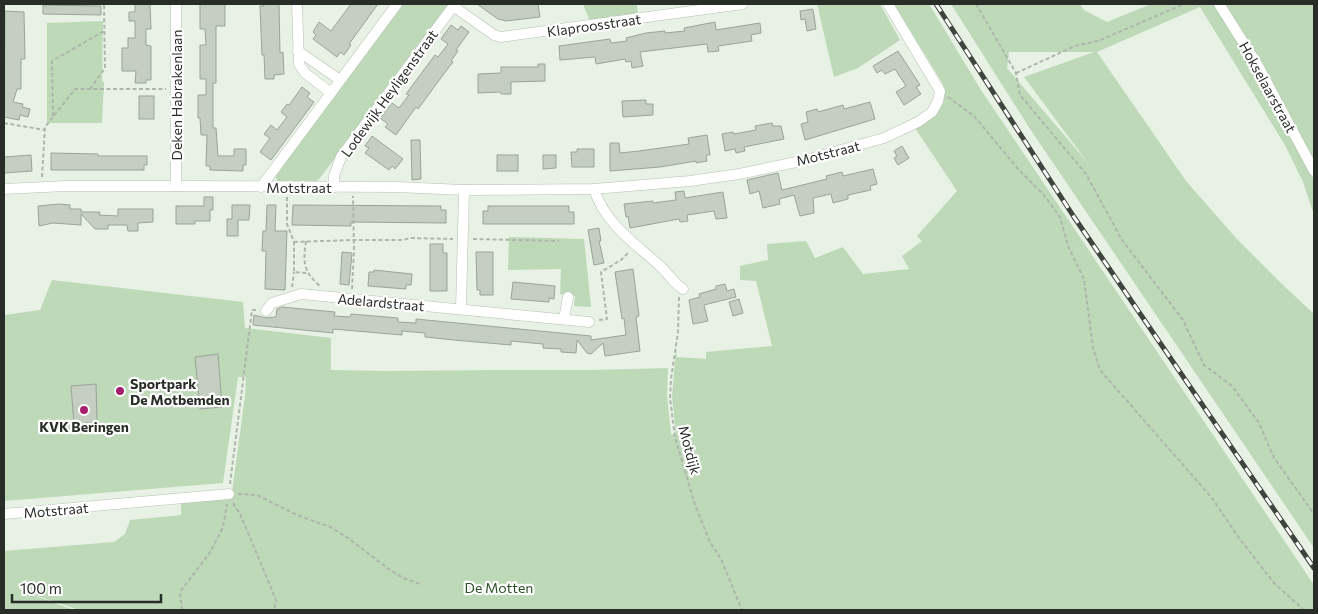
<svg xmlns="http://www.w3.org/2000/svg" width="1318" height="614" font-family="Commissioner,sans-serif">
<rect width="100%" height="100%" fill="#e7f2e4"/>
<!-- green -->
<g fill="#bdd9b8" fill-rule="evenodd">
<path d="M402,4h48l-130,174 -5,4 -38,-1 -2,-6z"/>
<path d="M583,4h54l1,10 -48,7z"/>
<path d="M817,4h63l20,36 -42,28 -24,9z"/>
<path d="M894,4h35l52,86 333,495v25h-1235l-57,-19 52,19h-70v-59l110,-9 11,-8 5,-14 51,-5v-12l50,-4 14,-103 1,-19h-8l-15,106 -219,18v-186l36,-5 12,-30 191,22 2,26 86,10v32l56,1 114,-1h93l74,-2 -1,27 4,39 5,1 -4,-38 4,-48 1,8 29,2v-7l66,-6 -16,-65 -16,-1v-14l28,-6 -1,-16 39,-3 9,17 28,-11 20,27 46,-5 -7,-13 20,-15 -5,-5 40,-45 -42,-63c20,-12 33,-18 28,-44z"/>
<path d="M951,4h129l4,6 23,12 44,-18h64l39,63 60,113v35l-11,-33 -18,-37 -85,-138 -103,45 89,129 50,57 46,46 32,30v234l-284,-419zM1009,52h85l-70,25 64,86 -81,-95z"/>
<path d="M1224,4h90v161z"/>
<path d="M103,21l-1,59 2,3 -2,40h-55v-100z"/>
<path d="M509,237l75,2 7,68 -17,-1 1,-10 -15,-2 1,-25 -53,1z"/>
</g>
<!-- building -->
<g fill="#c4cfc2" stroke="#99a497">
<path d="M135,4h15l1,25h-5v16l5,1v34h-5v3h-11l1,-12h-14v-23h6v-10h7v-17h-6v-9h6z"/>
<path d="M200,4h25v22h-9v57h-3v45h3l2,28h16v-7h12v16h-3v6l-33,-1v-4h-4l1,-31h-6l-1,-17h-2v-23h8v-16h-6v-34h6l-1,-16h-5z"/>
<path d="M263,4h16l1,49 3,-1 1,22 -10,1v4h-9l-1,-24h-2l-2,-49h4z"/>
<path d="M351,4h27l-29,40 2,1 -7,10 -4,-3 -3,5 -24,-18 3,-4 -3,-3 6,-10 12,9z"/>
<path d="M477,4h61l2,13 -34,4 -8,-2z"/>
<path d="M43,5l58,1v9l-58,-1z"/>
<path d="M813,9l3,20 -9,2 -2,-12 -4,1 -1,-9z"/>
<path d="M5,11l19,1 1,47h-4v30h-4l-4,13 10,2 -1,3 8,2 -2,8 -8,-2 -1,5 -15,-3z"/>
<path d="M715,22l1,8 44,-7 1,10 -10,2 1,6 -34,5 1,5 -11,1 -1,-8 -67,8 3,14 -11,2 -1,-7 -5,1 -1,-3 -29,5 -1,-7 -35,3 -1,-14 51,-7 1,4 16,-2 -1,-3 20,-5 19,-2v2l20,-2 -1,-3z"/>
<path d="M451,25l7,5 3,-4 8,6 -13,18 2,1 -7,10 2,1 -10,13 -25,34 -2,-2 -20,28 -11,-8 3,-3 -8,-6 12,-15 7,5 10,-13 -3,-1 29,-39 3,2 10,-13 -7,-5z"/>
<path d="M898,51l22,34 -4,2 5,7 -17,11 -8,-13 10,-6 -11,-17 -10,5 -3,-4 -5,3 -4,-7z"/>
<path d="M538,64h7v17l-34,1v12h-10v-2l-23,1v-19l23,-1v-6h37z"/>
<path d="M302,87l8,6 -3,4 7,5 -43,58 -11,-8 10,-14 -6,-4 7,-9 6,5 10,-13 -6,-5 6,-8 2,1z"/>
<rect x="139" y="96" width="15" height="23"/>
<path d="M646,100v4h7v11l-30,2 -1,-16z"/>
<path d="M870,102l5,17 -70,21 -4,-16 7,-2 -2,-10 11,-3 1,3 25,-7 1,4z"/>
<path d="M772,123l1,3h8l3,13 -40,8 1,4 -9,2 -1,-4 -10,2 -3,-17 11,-2 1,2 22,-4 -1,-4z"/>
<path d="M707,135l3,20h-4l1,6 -11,2v-2l-36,6 -50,4v-28h9l1,10 19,-2 50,-7 -1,-6z"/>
<path d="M372,136l31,23 -8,10 -3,-3 -3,4 -24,-17 4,-5 -4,-2z"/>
<path d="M411,140h9l1,39 -9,1z"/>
<path d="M902,146l7,12 -11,7 -4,-7 3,-2 -3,-5z"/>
<path d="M577,149h17v18h-22l-1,-15h6z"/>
<path d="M51,153l47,1v2h49v9h-3v5h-93z"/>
<path d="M31,155l1,16 -28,2v-16z"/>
<rect x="497" y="155" width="21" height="16"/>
<path d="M543,155h13v13l-13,1z"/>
<path d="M873,169l4,15 -7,2 1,4 -23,5v4l-15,4 -2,-9 -18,4 1,15 -14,3 -6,-21 -15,4 1,5 -17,4 -4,-17 -9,3 -3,-14 31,-7 4,17 45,-11 -1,-3 16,-4 1,4z"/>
<path d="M684,191l1,7 38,-6 4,26 -11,1 -2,-8 -27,4 1,6 -8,1 -1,-3 -49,9 -2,-12 -2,1 -2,-13 29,-3v2l23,-3 -1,-8z"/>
<path d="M204,197h9v13h-3v11h-15v3h-19v-18h28z"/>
<path d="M59,204l11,1v4h11v3h19l-1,3 19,1v-7h35v13l-15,1v8h-10l-1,-6h-19v4h-13l-14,-15v11l-28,-2 -14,3 -1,-20z"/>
<path d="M232,205h18l-1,15h-11v16h-11v-17h5z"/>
<path d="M267,205h9l-1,26h12l-2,59 -20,-1 1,-38h-4l1,-20h3z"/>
<path d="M293,205l148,1v4h5v13l-95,-1v4l-59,-1z"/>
<path d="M488,206h81v6h5v12h-91v-13h5z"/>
<path d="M599,228l2,13h-2l5,22 -10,2 -6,-35z"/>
<path d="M430,244h13v9h4v38h-17z"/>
<path d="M342,252l10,1 -3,32 -9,-1z"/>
<path d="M476,252h17v43h-13v-5h-3z"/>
<path d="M633,269l6,47 -3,1 4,34 -35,5 -2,-13 -12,11 -4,-1 -10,-13 -1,13 -15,-1v-3l-18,-1v-4l-32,-3v4l-57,-5 -29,-3v-4l-23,-2v4l-69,-6v4l-80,-8 1,-10 12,3 10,-1 1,-8 5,-2 53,5 -1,4 16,1 1,-3 47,4v4l18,1v-4l175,17v4l35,-5 -2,-17 -2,1 -7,-47z"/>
<path d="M374,270l38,4 -1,11h-5v4l-38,-3 1,-14h5z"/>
<path d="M513,282l42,4 -1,13 -5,-1v4l-38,-3z"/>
<path d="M725,284l2,7 7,-2 2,8 -32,8 4,16 -15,3 -4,-24 11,-3 -1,-3 17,-5v-3z"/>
<path d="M739,299l4,14 -10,3 -4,-14z"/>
<path d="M218,354l4,53 -22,2 -5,-52z"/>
<path d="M96,384l1,38 -23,2 -3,-38z"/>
</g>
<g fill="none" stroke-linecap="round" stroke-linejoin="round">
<!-- minor casing -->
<g stroke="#b5c0b2" stroke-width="11">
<g id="minor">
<path d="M176,4v182"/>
<path d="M297,4l2,60 6,9 26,20"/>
<path d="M1219,4l38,60 57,107"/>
<path d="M453,6l41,29 7,2 242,-33"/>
<path d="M298,51l42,29"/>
<path d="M261,187l136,-183"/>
<path d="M334,187v-11l7,-19 114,-153"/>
<path d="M4,189l62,-3h110l221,1 67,3 130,-1 96,-8 49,-7 67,-14 78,-22 34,-16 14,-10 6,-11 2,-10 -52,-87"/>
<path d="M594,189c11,35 42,55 67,78 8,7 12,16 22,22"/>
<path d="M461,309l3,-119"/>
<path d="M266,311l6,-8 29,-9 288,28"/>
<path d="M564,319l4,-22"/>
<path d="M4,514l225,-20"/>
</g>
</g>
<!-- path -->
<g stroke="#adb6ab" stroke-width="2" stroke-dasharray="4 2.5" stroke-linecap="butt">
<path d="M976,4l40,69 4,22 66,79 36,66 61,80 21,45 28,21 27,37 15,35 40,56"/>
<path d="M1016,73l59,-27 23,-5 86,-37"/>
<path d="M90,89l15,-21 -1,-64"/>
<path d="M948,97l26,19 45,54 24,24 17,23 8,29 16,33 9,69 7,22 112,128 27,40 35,45 30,27"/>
<path d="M53,116l-1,-55 52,-30"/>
<path d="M4,123l41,7"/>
<path d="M42,177l3,-50 30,-38h91"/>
<path d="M287,197v27l7,18v30l13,1"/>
<path d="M473,239l86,2"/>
<path d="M306,241c-3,22 -3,30 14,45"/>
<path d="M294,242l58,-2h50l9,-2 42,1"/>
<path d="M292,287l2,-15"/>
<path d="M352,289l2,-38 -1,-55"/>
<path d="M679,297l-1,35 -7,47 -1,19 5,39 20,68 15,37 11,17 21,51"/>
<path d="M599,320l8,-1 -6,-47 20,-12 8,-8"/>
<path d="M230,484l22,-174h4"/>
<path d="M238,494l19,1 40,20 33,12 18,11 42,32 13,8 17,6"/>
<path d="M233,503l7,11 30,71 6,16 -2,9"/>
<path d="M182,610l-2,-18 31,-41 12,-24 4,-23"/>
</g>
<!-- minor -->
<use href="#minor" stroke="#fff" stroke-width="10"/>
<!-- rail casing -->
<g stroke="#3f443e" stroke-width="5">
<path id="rail" d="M936,4l138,213 240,351"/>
</g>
<!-- rail -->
<use href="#rail" stroke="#fff" stroke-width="3" stroke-dasharray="9" stroke-linecap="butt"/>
</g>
<!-- markers -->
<g fill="#a4206c" stroke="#fff" stroke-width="2">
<circle cx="120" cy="391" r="5"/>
<circle cx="84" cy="410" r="5"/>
</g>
<g text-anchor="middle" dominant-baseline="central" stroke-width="4.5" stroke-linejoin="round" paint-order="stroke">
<!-- street labels -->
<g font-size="14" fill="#292d28" stroke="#fff">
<text transform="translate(594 25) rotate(-8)">Klaproosstraat</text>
<text transform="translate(1268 87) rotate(61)">Hokselaarstraat</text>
<text transform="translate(389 93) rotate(-54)">Lodewijk Heyligenstraat</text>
<text transform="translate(176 95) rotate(-90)">Deken Habrakenlaan</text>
<text transform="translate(828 153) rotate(-14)">Motstraat</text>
<text x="299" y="187">Motstraat</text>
<text transform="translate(381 302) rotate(5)">Adelardstraat</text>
<text transform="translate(690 450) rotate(75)">Motdijk</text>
<text transform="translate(56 510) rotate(-5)">Motstraat</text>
</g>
<!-- poi labels -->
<g font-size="14" font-weight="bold" fill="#292d28" stroke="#fff" text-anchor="start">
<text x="130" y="383">Sportpark<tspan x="130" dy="16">De Motbemden</tspan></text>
<text x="84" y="426" text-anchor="middle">KVK Beringen</text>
</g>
<!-- park labels -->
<g font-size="14" fill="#2b5225" stroke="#fff">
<text x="499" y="587">De Motten</text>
</g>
</g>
<!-- border -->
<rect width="1318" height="614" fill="none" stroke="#292d28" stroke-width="10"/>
<!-- scale -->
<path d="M12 594v8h149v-8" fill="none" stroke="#292d28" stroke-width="2.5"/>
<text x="20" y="594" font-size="15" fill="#292d28" stroke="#ffffff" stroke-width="4" paint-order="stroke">100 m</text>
</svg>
